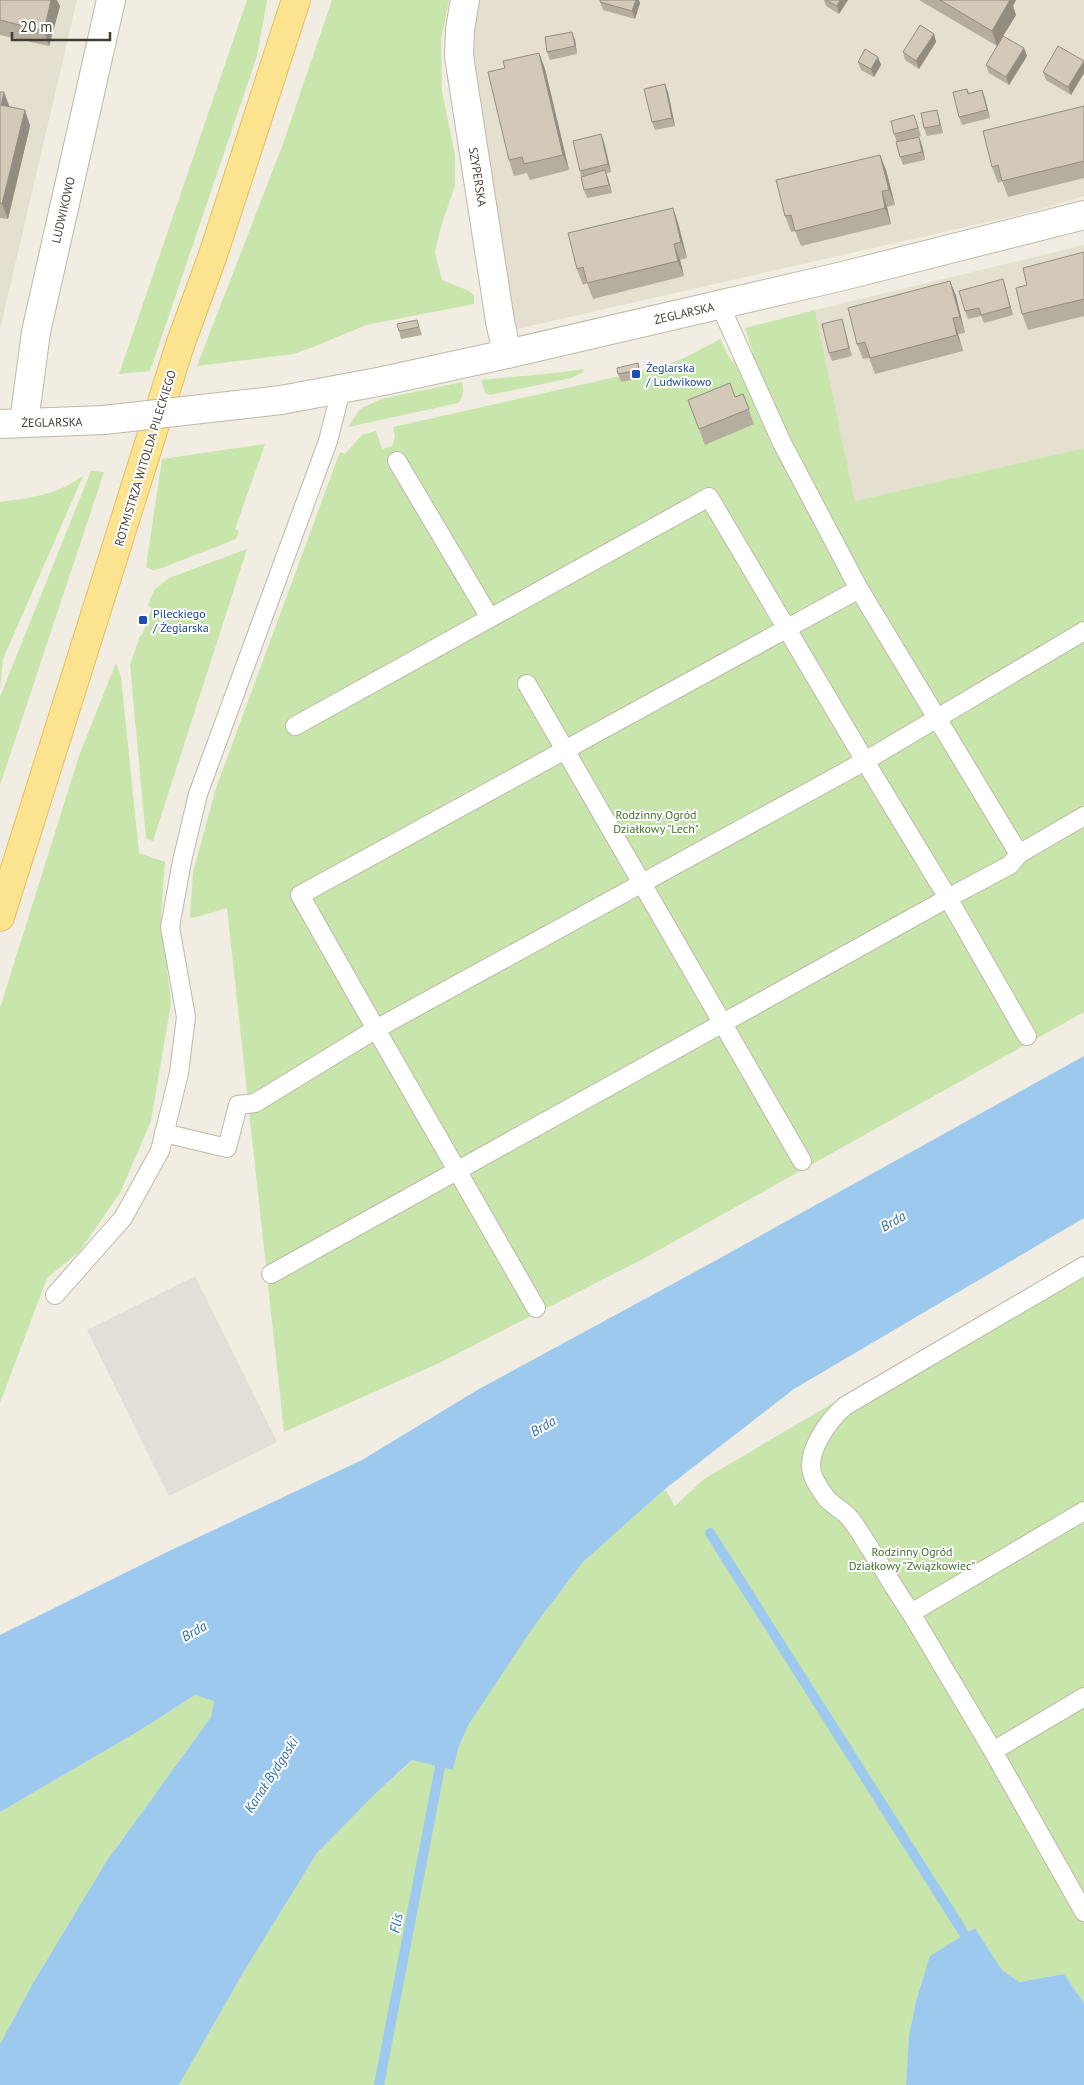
<svg xmlns="http://www.w3.org/2000/svg" width="1084" height="2085" font-family="'PT Sans',sans-serif">
<rect width="100%" height="100%" fill="#f1ede2"/>
<!-- residential -->
<g fill="#e5dfd0">
<path d="M0,0h77l-77,329z"/>
<path d="M465,0h619v196l-57,17 -523,119z"/>
<path d="M1084,245v203l-229,53 -40,-191z"/>
</g>
<!-- industrial -->
<path fill="#e2ded8" d="M195,1276l82,166 -108,54 -82,-166z"/>
<!-- green -->
<g fill="#c8e5ab">
<path d="M247,0h20l-10,56 -107,315 -31,3z"/>
<path d="M332,0h117l-8,40 1,51 13,64v31l-13,37 -7,29 7,28 25,10 7,5v9l-108,21 -55,23 -18,6 -96,12 86,-222z"/>
<path d="M815,310l40,191 229,-53v564l-443,248 -204,104 -153,68 -57,-524 -34,10 -3,-1 3,-45 23,-84 124,-336 5,2 17,-19 14,-4 6,18 10,-3 3,-9 -2,-10 227,-51 1,6 21,-4 -1,-7c30,-4 53,-18 79,-32l12,23 21,-9 -8,-25z"/>
<path d="M584,369l-1,3 -12,6 -81,17 -5,-2 -4,-13 74,-7z"/>
<path d="M462,382c2,8 2,15 -4,21l-110,24 12,-18 21,-10z"/>
<path d="M265,444l-30,85 4,2 -3,8 -74,29 -9,2 -7,-3 16,-108z"/>
<path d="M91,471l13,1 -104,313v-88z"/>
<path d="M83,476l-80,183 -3,30v-187c34,-5 54,-6 83,-26z"/>
<path d="M247,549l-94,292 -7,-2 -16,-174 10,-29 2,-1 10,-27 -4,-3 6,-15 15,-12z"/>
<path d="M116,663l5,14 18,176 26,9 -4,54 10,87 -20,118 -31,72 -41,59 -32,26 -47,125v-395l79,-252z"/>
<path d="M1084,1255v748l-20,-29 -45,8 -17,-12 -27,-42 -45,29 -14,44 -7,34 -3,50h-727l64,-112 74,-120 57,-58 39,-35 40,10 6,-24 10,-22 63,-95 50,-66 83,-74 10,17 29,-27z"/>
<path d="M195,1695l20,5 -4,17 -105,145 -73,121 -33,61v-232l139,-81z"/>
</g>
<!-- water -->
<g fill="#9ec9ee">
<path d="M1084,1056v162l-290,171 -129,100 -83,74 -50,66 -63,95 -10,22 -6,24 -41,-10 -38,35 -57,58 -74,120 -64,112h-179v-41l33,-61 73,-121 105,-145 3,-16 -19,-6 -56,36 -139,81v-177l165,-82 197,-93 117,-71 234,-127z"/>
<path d="M975,1928l27,42 17,12 45,-8 20,29v82h-178l3,-50 7,-34 14,-45z"/>
</g>
<g fill="none" stroke-linecap="round" stroke-linejoin="round">
<!-- stream -->
<g stroke="#9ec9ee" stroke-width="10">
<path d="M710,1533l255,402"/>
<path d="M379,2085l61,-318"/>
</g>
<!-- service casing -->
<g stroke="#bfb8a8" stroke-width="20">
<g id="service">
<path d="M720,305l62,138 77,146 160,265 65,-38"/>
<path d="M397,461l93,157"/>
<path d="M859,589l-559,306 76,134 489,-268 219,-130"/>
<path d="M527,684l275,477"/>
<path d="M1019,854l-9,11 -62,33 79,138"/>
<path d="M164,1133l63,15 11,-43 17,-2 121,-74 160,279"/>
<path d="M271,1274l677,-376 -83,-137 -156,-264 -414,229"/>
<path d="M55,1295l68,-77 37,-67 19,-78 7,-56 -16,-90 12,-66 16,-67 130,-353 13,-51"/>
<path d="M1084,1511l-173,102 82,138 91,161"/>
<path d="M911,1613c-20,-30 -38,-61 -58,-91 -7,-10 -18,-15 -26,-23 -5,-7 -11,-15 -14,-23 -9,-23 16,-56 32,-70l239,-140"/>
<path d="M993,1751l91,-54"/>
</g>
</g>
<!-- minor casing -->
<g stroke="#bfb8a8" stroke-width="30">
<path id="minor" d="M465,0l-5,29 -1,27 41,265 7,33"/>
</g>
<!-- tertiary casing -->
<g stroke="#bfb8a8" stroke-width="30">
<g id="tertiary">
<path d="M281,400l102,-19 124,-27 336,-78 241,-61"/>
<path d="M24,422l12,-90 75,-332"/>
<path d="M0,424l104,-4"/>
</g>
</g>
<!-- primary casing -->
<g stroke="#e0c161" stroke-width="30">
<path id="primary" d="M0,917l180,-572 33,-90 83,-255"/>
</g>
<!-- service -->
<use href="#service" stroke="#fff" stroke-width="18"/>
<!-- minor -->
<use href="#minor" stroke="#fff" stroke-width="28"/>
<!-- tertiary -->
<use href="#tertiary" stroke="#fff" stroke-width="28"/>
<!-- primary -->
<use href="#primary" stroke="#fce390" stroke-width="28"/>
<!-- tertiary-bridge casing -->
<g stroke="#bfb8a8" stroke-width="30" stroke-linecap="butt">
<path id="tertiary-bridge" d="M104,420l177,-20"/>
</g>
<!-- tertiary-bridge -->
<use href="#tertiary-bridge" stroke="#fff" stroke-width="28"/>
</g>
<!-- wall -->
<g fill="#b5ad9e">
<path d="M0,0l60,6 -11,40 -49,-11z"/>
<path d="M824,0h24l-9,14 -13,-8z"/>
<path d="M919,0h97l-3,6 3,9 -13,21 21,12 3,8 -18,29 -20,-12 -3,-8 11,-19z"/>
<path d="M600,2l40,1 -5,16 -32,-9z"/>
<path d="M934,34l2,8 -17,27 -14,-9 -2,-8z"/>
<path d="M575,40l2,14 -27,6 -3,-8z"/>
<path d="M539,53l6,16 24,101 -39,10 -3,-7 -13,3 -5,-16 -4,-92z"/>
<path d="M878,57l3,8 -7,12 -13,-7 -3,-8z"/>
<path d="M1084,61v12l-13,22 -25,-15 -3,-8z"/>
<path d="M967,89l2,4 13,-3 8,28 -28,7 -3,-8z"/>
<path d="M0,92l9,14 16,4 5,16 -22,93 -8,-1z"/>
<path d="M668,92l7,34 -20,4 -3,-8z"/>
<path d="M1084,106v72l-76,19 -6,-16 -4,2 -6,-16z"/>
<path d="M939,118l4,15 -16,3 -3,-8z"/>
<path d="M917,123l4,13 -13,3 14,6 3,15 -22,5 -3,-8 -3,-15 -3,-8z"/>
<path d="M604,142l7,30 -5,1 6,20 -25,5 -3,-8 -4,-19z"/>
<path d="M880,155l6,15 9,35 -8,2 4,17 -90,22 -6,-15 -4,1 -6,-16z"/>
<path d="M673,208l5,15 9,35 -7,2 4,16 -91,23 -6,-16 -4,2 -6,-16z"/>
<path d="M1084,252v64l-56,14 -6,-16 5,-29z"/>
<path d="M1003,279l10,36 -29,8 -3,-7 -13,3 -3,-8z"/>
<path d="M950,281l6,15 9,37 -7,1 5,17 -88,23 -6,-16 -6,1 -6,-15z"/>
<path d="M842,319l2,8 8,29 -20,5 -3,-8z"/>
<path d="M417,320l5,15 -21,4 -2,-8z"/>
<path d="M638,363l4,15 -21,4 -3,-8z"/>
<path d="M743,394l11,30 -49,21 -17,-45 47,-3z"/>
</g>
<!-- shaded-wall -->
<g fill="#938d81">
<path d="M51,0h6l3,6 -11,40 -5,-15z"/>
<path d="M636,0h3l1,3 -5,16 -3,-8z"/>
<path d="M840,0h8l-9,14 -2,-8z"/>
<path d="M1006,0h10l-3,6 3,9 -19,31 -5,-15z"/>
<path d="M572,32l3,8 2,14 -2,-8z"/>
<path d="M934,34l2,8 -17,27 -3,-8z"/>
<path d="M1024,48l3,8 -18,29 -3,-8z"/>
<path d="M539,53l6,16 24,101 -6,-15z"/>
<path d="M878,57l3,8 -7,12 -3,-8z"/>
<path d="M1084,61v12l-13,22 -3,-8z"/>
<path d="M665,84l3,8 7,34 -3,-8z"/>
<path d="M982,90l3,8 5,20 -3,-8z"/>
<path d="M4,92l6,16 -9,-3z"/>
<path d="M25,110l5,16 -22,93 -6,-15z"/>
<path d="M937,110l2,8 4,15 -3,-8z"/>
<path d="M601,134l3,8 7,30 -3,-8z"/>
<path d="M919,137l3,8 3,15 -3,-8z"/>
<path d="M880,155l6,15 9,35 -6,-15z"/>
<path d="M605,170l3,8 4,15 -3,-8z"/>
<path d="M882,191l5,16 4,17 -6,-16z"/>
<path d="M673,208l5,15 9,35 -6,-16z"/>
<path d="M674,244l6,16 4,16 -6,-15z"/>
<path d="M1003,279l2,8 8,28 -3,-8z"/>
<path d="M950,281l6,15 9,37 -5,-16z"/>
<path d="M953,318l5,16 5,17 -6,-16z"/>
</g>
<!-- building -->
<g fill="#d2c9b8" stroke="#938d81">
<path d="M0,0h51l-7,31 -44,-11z"/>
<path d="M600,0h36l-4,11 -32,-9z"/>
<path d="M826,0h14l-3,6z"/>
<path d="M940,0h70l-18,31z"/>
<path d="M920,25l14,9 -18,27 -13,-9z"/>
<path d="M572,32l3,14 -28,6 -2,-15z"/>
<path d="M1003,36l21,12 -18,29 -20,-12z"/>
<path d="M1058,46l26,15 -16,26 -25,-15z"/>
<path d="M865,49l13,8 -7,12 -13,-7z"/>
<path d="M539,53l24,102 -39,9 -2,-7 -13,3 -21,-88 17,-4 -2,-7z"/>
<path d="M665,84l7,34 -20,4 -8,-33z"/>
<path d="M967,89l1,5 14,-4 5,20 -28,7 -6,-25z"/>
<path d="M0,92h4l-3,13 24,5 -23,94 -2,-1z"/>
<path d="M1084,106v55l-82,20 -4,-16 -6,2 -9,-36z"/>
<path d="M937,110l3,15 -16,3 -3,-15z"/>
<path d="M914,115l4,13 -24,6 -3,-13z"/>
<path d="M601,134l7,30 -28,7 -7,-30z"/>
<path d="M919,137l3,15 -22,5 -4,-15z"/>
<path d="M880,155l9,35 -7,1 3,17 -90,23 -4,-16 -6,1 -9,-36z"/>
<path d="M605,170l4,15 -25,5 -3,-13z"/>
<path d="M673,208l8,34 -7,2 4,17 -91,22 -4,-16 -6,2 -9,-36z"/>
<path d="M1084,252v47l-62,15 -6,-26 11,-3 -4,-17z"/>
<path d="M1003,279l7,28 -29,8 -2,-7 -14,3 -6,-20z"/>
<path d="M950,281l10,36 -7,1 4,17 -87,23 -5,-16 -8,2 -9,-36z"/>
<path d="M842,319l7,29 -20,5 -7,-29z"/>
<path d="M417,320l2,7 -20,4 -2,-7z"/>
<path d="M638,363l1,7 -21,4 -1,-6z"/>
<path d="M730,383l5,14 8,-3 6,15 -50,20 -11,-29z"/>
</g>
<!-- markers -->
<g fill="#1a4fb4" stroke="#fff" stroke-width="2">
<rect x="631" y="369" width="10" height="10" rx="2.5"/>
<rect x="138" y="615" width="10" height="10" rx="2.5"/>
</g>
<g text-anchor="middle" dominant-baseline="central" stroke-width="4" stroke-linejoin="round" paint-order="stroke">
<!-- street labels -->
<g font-size="12" fill="#423d33" stroke="#fff">
<text transform="translate(478 177) rotate(81)">SZYPERSKA</text>
<text transform="translate(63 210) rotate(-77)">LUDWIKOWO</text>
<text transform="translate(684 313) rotate(-13)">ŻEGLARSKA</text>
<text transform="translate(52 422) rotate(-1)">ŻEGLARSKA</text>
<text transform="translate(145 458) rotate(-73)">ROTMISTRZA WITOLDA PILECKIEGO</text>
</g>
<!-- transit labels -->
<g font-size="12" fill="#164399" stroke="#fff" text-anchor="start">
<text x="646" y="367">Żeglarska<tspan x="646" dy="14">/ Ludwikowo</tspan></text>
<text x="153" y="613">Pileckiego<tspan x="153" dy="14">/ Żeglarska</tspan></text>
</g>
<!-- park labels -->
<g font-size="12" fill="#407228" stroke="#fff">
<text x="656" y="814">Rodzinny Ogród<tspan x="656" dy="14">Działkowy "Lech"</tspan></text>
<text x="912" y="1551">Rodzinny Ogród<tspan x="912" dy="14">Działkowy "Związkowiec"</tspan></text>
</g>
<!-- water labels -->
<g font-size="14" font-style="italic" fill="#2f6fab" stroke="#fff">
<text transform="translate(893 1221) rotate(-30)">Brda</text>
<text transform="translate(543 1426) rotate(-30)">Brda</text>
<text transform="translate(194 1631) rotate(-30)">Brda</text>
<text transform="translate(271 1775) rotate(-57)">Kanał Bydgoski</text>
<text transform="translate(396 1923) rotate(-79)">Flis</text>
</g>
</g>
<!-- scale -->
<path d="M12 32v8h98v-8" fill="none" stroke="#423d33" stroke-width="2.5"/>
<text x="20" y="32" font-size="15" fill="#423d33" stroke="#ffffff" stroke-width="4" paint-order="stroke">20 m</text>
</svg>
